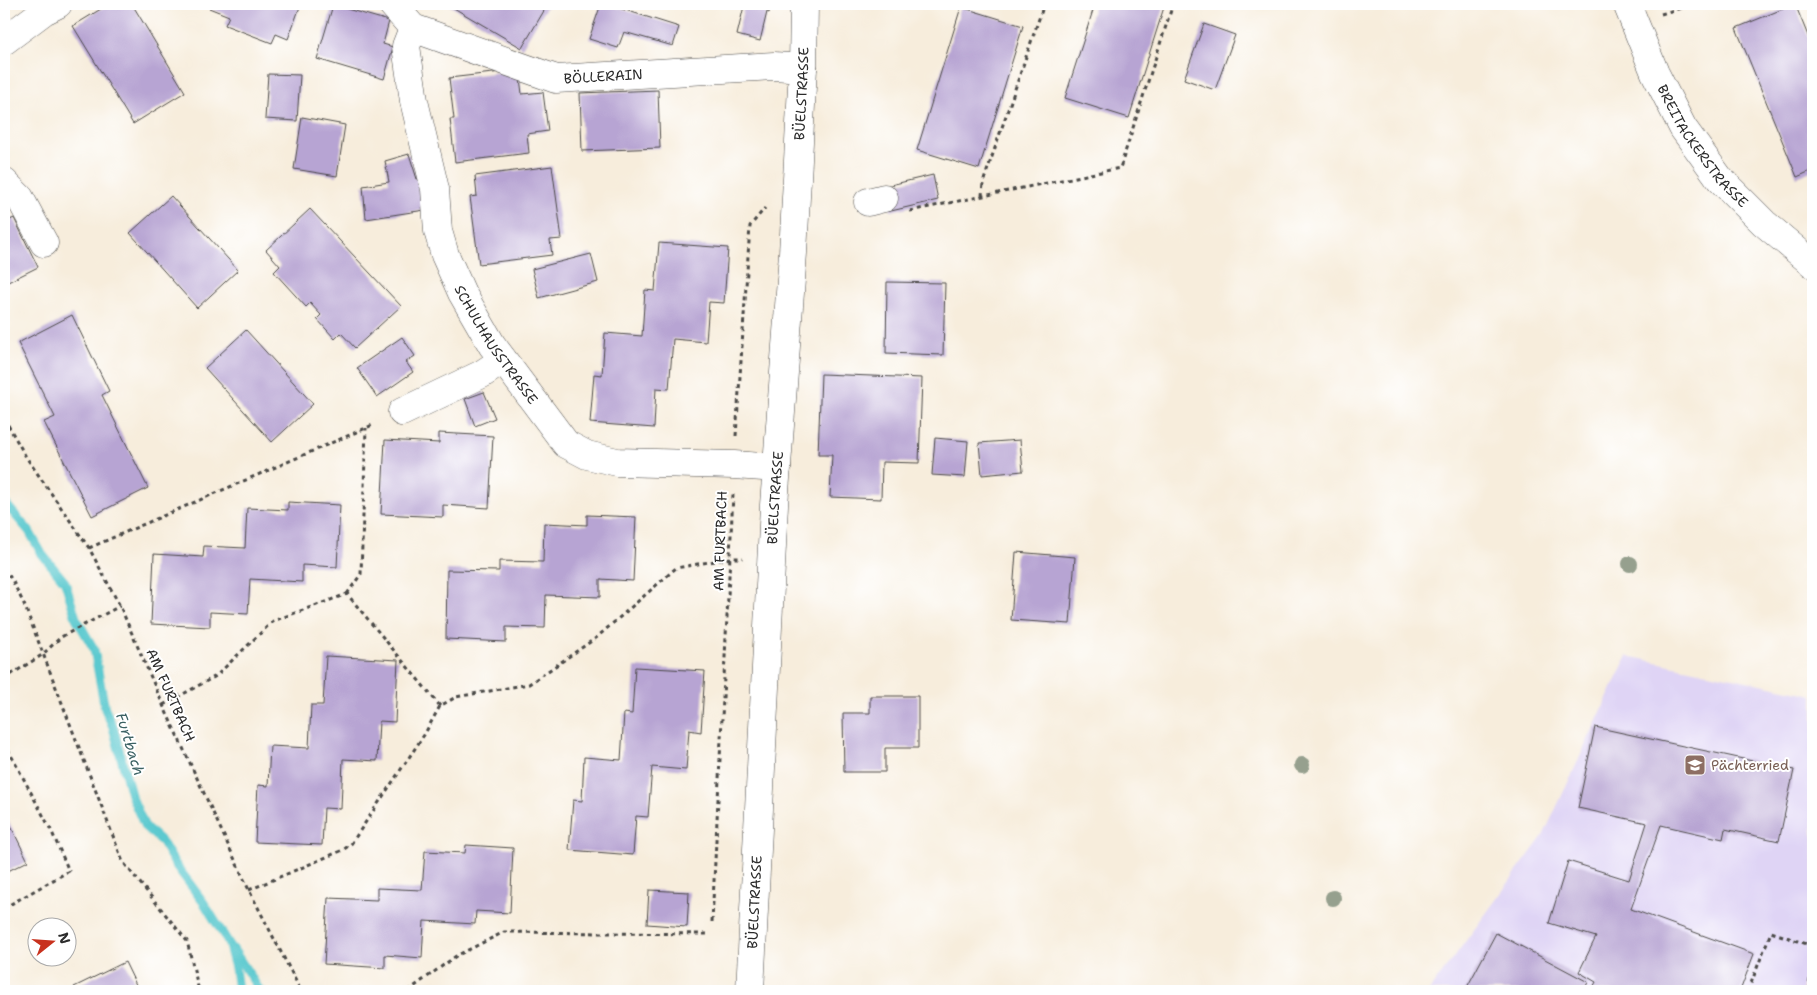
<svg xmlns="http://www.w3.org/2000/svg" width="1817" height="995" font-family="'Shantell Sans',sans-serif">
<rect width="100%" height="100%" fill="#fff"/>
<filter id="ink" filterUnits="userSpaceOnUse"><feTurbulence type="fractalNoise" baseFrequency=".02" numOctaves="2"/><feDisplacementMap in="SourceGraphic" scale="10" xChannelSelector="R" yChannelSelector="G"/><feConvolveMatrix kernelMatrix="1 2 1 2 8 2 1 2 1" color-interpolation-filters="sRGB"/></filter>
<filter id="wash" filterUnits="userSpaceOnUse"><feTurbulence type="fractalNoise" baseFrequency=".0096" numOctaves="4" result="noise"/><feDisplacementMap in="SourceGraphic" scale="20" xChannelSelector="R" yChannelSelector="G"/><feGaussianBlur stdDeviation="1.12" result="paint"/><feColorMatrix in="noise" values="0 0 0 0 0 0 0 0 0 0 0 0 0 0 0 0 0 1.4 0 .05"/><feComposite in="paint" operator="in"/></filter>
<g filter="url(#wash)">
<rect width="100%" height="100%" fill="#f7eddc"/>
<!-- built -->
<path fill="#dfd4f5" d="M1627,656l186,39v244l-12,52h-372l114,-155z"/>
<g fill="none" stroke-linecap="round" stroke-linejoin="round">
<!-- stream -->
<g stroke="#5bc9cf" stroke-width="9">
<path d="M4,502l25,29 13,23 23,28 11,36 18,31 11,60 8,18 18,68 14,32 17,15 13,22 29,39 24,39 7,26 3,23"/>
<path d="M233,949l27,42"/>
</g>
</g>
<g id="blocks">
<!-- building -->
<g fill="#b7a4d3">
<path d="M109,4h23l53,88 -52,32 -60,-98z"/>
<path d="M211,4h90l-13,35 -12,-5 -4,9 -47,-18 4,-9 -20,-8z"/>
<path d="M447,4h101l-26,44z"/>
<path d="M601,4h5l73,23 -6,19 -49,-14 -6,16 -29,-9z"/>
<path d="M736,4h35l-2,9 -2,-1 -7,29 -23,-6 7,-29z"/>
<path d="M1095,4h70l-36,114 -64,-20z"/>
<path d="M1795,4l18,44v122l-16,7 -61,-149z"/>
<path d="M333,5l56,16 -6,23 10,3 -9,32 -67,-20z"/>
<path d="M961,7l62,19 -44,143 -62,-19z"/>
<path d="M1204,24l31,11 -20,55 -31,-11z"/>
<path d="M519,70l3,24 21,-2 5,39 -21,3 2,19 -74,9 -5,-43h4l-5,-41z"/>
<path d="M268,74l32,1 -3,46 -32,-2z"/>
<path d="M658,90l2,58 -78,3 -2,-58z"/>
<path d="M302,117l43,8 -8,51 -43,-7z"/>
<path d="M409,154l8,25 4,-1 4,32 -59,9 -3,-33 26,-4 -4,-21z"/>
<path d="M552,166l10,73 -12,1 2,15 -73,9 -9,-67 7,-1 -2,-20z"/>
<path d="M933,175l5,25 -47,11 -5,-25z"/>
<path d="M171,196l67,74 -41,38 -67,-75z"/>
<path d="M310,209l91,97 -46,42 -14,-15 -6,6 -18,-20 4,-4 -11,-12 -4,4 -32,-35 6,-6 -14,-16z"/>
<path d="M14,218l24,49 -34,17v-61z"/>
<path d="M659,243l69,5 -4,55 -15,-1 -3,40 -33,-3 -4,50 -13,-1 -2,40 -64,-5 4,-49 8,1 3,-42 37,3 3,-46 10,1z"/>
<path d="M591,254l7,28 -59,16 -7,-29z"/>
<path d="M887,282l58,1 -2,72 -57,-2z"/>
<path d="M72,315l37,76 -7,4 46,93 -56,28 -48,-94 11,-5 -37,-74z"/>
<path d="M246,330l67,74 -41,38 -67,-74z"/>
<path d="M402,337l13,19 -9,6 7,10 -36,25 -20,-29z"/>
<path d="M821,374l101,4 -3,85 -37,-1 -1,37 -51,-2 2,-42h-14z"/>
<path d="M484,392l11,26 -20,8 -10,-27z"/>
<path d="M439,433l54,3 -4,72 -46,-3v12l-62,-3 4,-74 54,3z"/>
<path d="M935,438l33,3 -3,36 -33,-2z"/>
<path d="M1020,440l3,31 -41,4 -3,-32z"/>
<path d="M288,502l52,3 -3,62 -35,-2v17l-52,-3 -2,35 -38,-2v15l-59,-3 3,-70 49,3 1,-11 41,2 2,-40 41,2z"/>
<path d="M587,515l49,2 -3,64 -33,-2v18l-54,-2 -1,33 -39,-1v15l-60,-3 1,-69 52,1v-10l44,1 1,-39 43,2z"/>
<path d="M1016,552l59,5 -5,67 -59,-4z"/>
<path d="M326,656l72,4 -3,62 -16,-1 -2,40 -34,-2 -2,50 -17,-1 -2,37 -67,-3 3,-57 10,1 2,-40 39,2 2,-43h12z"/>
<path d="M635,667l70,4 -4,61 -12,-2 -3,40 -34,-3 -4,50 -12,-1 -3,39 -64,-5 4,-50 9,1 2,-44 37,3 3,-47 8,1z"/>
<path d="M870,696h48v52h-33v24h-41l-1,-59h27z"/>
<path d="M1595,727l199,43 -15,71 -54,-12 -2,10 -62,-14 -30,84 123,45 -14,37h-149l5,-9 -17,-10 17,-35 -47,-14 19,-62 61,19 18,-57 -69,-15z"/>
<path d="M4,812l24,49 -24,12z"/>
<path d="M466,845l47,3 -3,65 -34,-2 -1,13 -51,-3 -2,37 -37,-3v13l-61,-4 4,-66 49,2v-12l45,2 3,-39 40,2z"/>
<path d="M649,890l40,2 -2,35 -40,-3z"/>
<path d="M1496,933l92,49 -4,9h-119z"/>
<path d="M125,962l14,29h-63l-2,-4z"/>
</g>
</g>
</g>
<g filter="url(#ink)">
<use href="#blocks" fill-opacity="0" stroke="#4a4846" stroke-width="1"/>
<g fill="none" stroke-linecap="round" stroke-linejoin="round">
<!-- minor casing -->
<g stroke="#4a4846" stroke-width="29">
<g id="minor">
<path id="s1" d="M392,4l21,24 143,51 218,-13 29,2"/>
<path id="s2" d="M1627,4l28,69 28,55 37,51 44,44 49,41"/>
<path id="s3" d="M413,28l-7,18 8,55 21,88 3,42 7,24 17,38 30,52 74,99 21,11 30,7 117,3 43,3"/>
<path d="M4,41l40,-30 14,-7"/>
<path d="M4,182l16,16 24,45"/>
<path d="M868,202l16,-4"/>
<path d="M402,412l80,-38 21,-14"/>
<path id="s4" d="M750,991l24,-486 19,-252 10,-185 1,-64"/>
</g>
</g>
<!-- path -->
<g stroke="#4a4846" stroke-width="3" stroke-dasharray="4 4" stroke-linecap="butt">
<path d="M1661,14l33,-10"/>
<path d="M982,196l1,-13 61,-179"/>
<path d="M910,211l210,-43 53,-164"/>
<path d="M4,418l22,39 63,91 31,58 43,99 86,185 52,101"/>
<path d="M736,436l14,-210 15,-18"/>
<path d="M89,548l286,-124"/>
<path d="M4,568l8,12 12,24 99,258 64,79 12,50"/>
<path d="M347,594l14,-20 5,-146"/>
<path d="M4,679l38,-24 19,-18 59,-31"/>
<path d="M163,705l53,-29 57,-55 74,-27 93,112"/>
<path d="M4,742l47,88 18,41 -65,37"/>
<path d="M249,890l94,-40 8,-6 73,-109 16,-29 16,-9 73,-13 67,-46 80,-70 55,-10h12"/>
<path d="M712,922l21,-428"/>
<path d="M408,991l48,-35 48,-24 203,2"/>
<path d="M1748,991l23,-59 42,14"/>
<path d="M1808,991l5,-31"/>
</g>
<!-- minor -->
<use href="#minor" stroke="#fff" stroke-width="28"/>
</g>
<!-- trees -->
<g fill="#96a08e">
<circle cx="1630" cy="564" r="8"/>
<circle cx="1302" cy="765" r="8"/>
<circle cx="1333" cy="898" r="8"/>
</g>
</g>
<!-- icons -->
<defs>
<g id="school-square" transform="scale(1.125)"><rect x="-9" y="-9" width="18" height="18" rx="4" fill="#8d6e63" stroke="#fff"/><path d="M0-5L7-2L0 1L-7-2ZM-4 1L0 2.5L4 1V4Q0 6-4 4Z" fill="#fff"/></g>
</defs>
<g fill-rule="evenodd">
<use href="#school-square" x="1695" y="765"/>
</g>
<g text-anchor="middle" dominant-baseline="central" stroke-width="4" stroke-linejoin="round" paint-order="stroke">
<!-- street labels -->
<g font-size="14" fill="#2b2b2b" stroke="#fff">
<text stroke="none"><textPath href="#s1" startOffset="231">BÖLLERAIN</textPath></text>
<text stroke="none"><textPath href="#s4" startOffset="899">BÜELSTRASSE</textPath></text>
<text stroke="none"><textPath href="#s2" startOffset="162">BREITACKERSTRASSE</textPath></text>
<text stroke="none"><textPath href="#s3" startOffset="336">SCHULHAUSSTRASSE</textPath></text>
<text stroke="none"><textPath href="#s4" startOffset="494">BÜELSTRASSE</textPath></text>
<text transform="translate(720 541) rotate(-88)">AM FURTBACH</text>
<text transform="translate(171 695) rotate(66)">AM FURTBACH</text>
<text stroke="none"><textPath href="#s4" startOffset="89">BÜELSTRASSE</textPath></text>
</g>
<!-- education labels -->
<g font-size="14" fill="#785e54" stroke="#fff" text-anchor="start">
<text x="1711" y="765">Pächterried</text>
</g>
<!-- water labels -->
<g font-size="15" font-style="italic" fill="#3c6264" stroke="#fff">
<text transform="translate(130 744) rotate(73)">Furtbach</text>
</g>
</g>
<!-- margin -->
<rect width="1817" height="995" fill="none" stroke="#fff" stroke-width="20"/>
<!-- north arrow -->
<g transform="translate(52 942) rotate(73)"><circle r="24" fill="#ffffff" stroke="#aaaaaa"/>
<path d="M0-4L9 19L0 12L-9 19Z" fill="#c8321e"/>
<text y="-8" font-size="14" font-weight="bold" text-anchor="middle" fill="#2b2b2b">N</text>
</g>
</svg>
